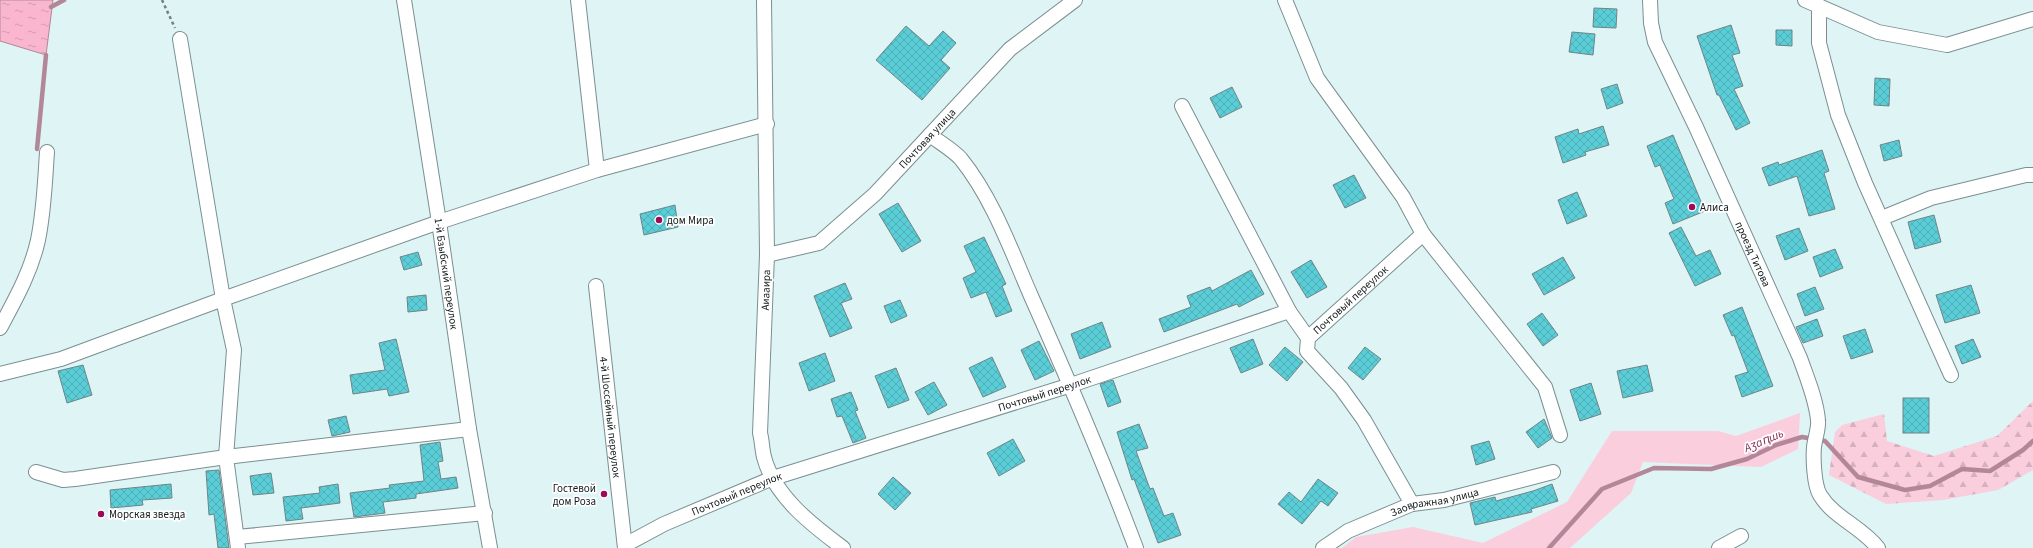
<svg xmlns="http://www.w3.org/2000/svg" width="2033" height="548" font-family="'Source Sans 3',sans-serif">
<defs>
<pattern id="forest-firs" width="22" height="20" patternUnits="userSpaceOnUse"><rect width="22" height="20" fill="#facedd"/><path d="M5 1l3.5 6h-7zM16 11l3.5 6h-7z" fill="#d5b0bd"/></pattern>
<pattern id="water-ripples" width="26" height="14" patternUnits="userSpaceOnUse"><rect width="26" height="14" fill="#f9b6ce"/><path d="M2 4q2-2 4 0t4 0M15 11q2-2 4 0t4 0" fill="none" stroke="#d49cb0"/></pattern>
<pattern id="building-cross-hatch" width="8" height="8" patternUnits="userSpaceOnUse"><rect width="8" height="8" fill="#5acdd6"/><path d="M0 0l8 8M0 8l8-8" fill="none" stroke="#4dafb7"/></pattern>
</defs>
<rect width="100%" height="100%" fill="#def4f5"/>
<!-- green -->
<path fill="#facedd" d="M1800,413l-2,36 -37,18 -118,-5 -12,31 -61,55h-228l14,-11 57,-10 70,16 84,-41 45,-71h106l18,5z"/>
<!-- forest -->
<path fill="url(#forest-firs)" d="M2033,401v69l-35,20 -55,10 -57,4 -57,-29 6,-43 7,-7 42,-11 3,27 47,15 63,-20z"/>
<!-- water -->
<path fill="url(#water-ripples)" stroke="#b38798" d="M0,0h53l-7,55 -46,-14z"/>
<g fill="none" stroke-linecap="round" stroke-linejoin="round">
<!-- stream -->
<g stroke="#b38798" stroke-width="4.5">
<path d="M51,7l13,-7"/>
<path d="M37,149l9,-94"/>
<path d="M1549,548l53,-59 52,-21 57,1 36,-10 29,-14 26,-8 23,4 33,36 47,13 25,-4 32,-17 28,2 33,-21 10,-9"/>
</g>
</g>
<!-- building -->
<g fill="url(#building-cross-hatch)" stroke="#708486">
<path d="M1594,8l23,1 -1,19 -23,-1z"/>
<path d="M1731,25l9,28 -8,2 11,31 -9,3 16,34 -14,7 -17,-35h-2l-20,-59z"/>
<path d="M906,26l23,20 14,-15 13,12 -15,17 9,8 -28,32 -46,-40z"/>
<path d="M1776,30h16v16l-16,-1z"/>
<path d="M1572,32l23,2 -2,21 -24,-3z"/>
<path d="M1875,78l15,1 -1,27 -15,-1z"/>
<path d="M1617,84l6,19 -16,6 -6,-20z"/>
<path d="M1232,87l10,20 -22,11 -10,-20z"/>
<path d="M1603,126l6,19 -24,7 1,3 -23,8 -8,-26 23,-8 1,5z"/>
<path d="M1673,135l32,76 -32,13 -8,-21 9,-4 -14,-34 -5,2 -8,-21z"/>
<path d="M1899,140l3,16 -18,5 -4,-16z"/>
<path d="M1822,150l7,21 -5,2 11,36 -26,7 -12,-40 -28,10 -7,-18 16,-6 1,3z"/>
<path d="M1354,175l12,23 -21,10 -12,-23z"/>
<path d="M1577,192l10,24 -20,8 -9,-24z"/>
<path d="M898,203l23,38 -19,11 -23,-38z"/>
<path d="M675,205l3,22 -34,8 -4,-21z"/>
<path d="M1934,215l7,27 -26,7 -7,-27z"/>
<path d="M1681,227l15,29 14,-6 11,24 -26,12 -26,-53z"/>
<path d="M1799,228l9,23 -23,9 -9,-24z"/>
<path d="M984,237l22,47 -4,2 10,25 -16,6 -10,-25 -15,6 -8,-20 13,-6 -12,-26z"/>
<path d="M1835,249l8,19 -23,9 -7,-20z"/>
<path d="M418,252l4,13 -18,5 -4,-13z"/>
<path d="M1563,257l12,21 -31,17 -12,-21z"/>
<path d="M1311,260l16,27 -20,11 -16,-26z"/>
<path d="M1251,270l13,24 -25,13 -2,-3 -73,28 -5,-13 32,-12 -4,-11 23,-9 2,4z"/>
<path d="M845,283l7,16 -11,4 11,25 -22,9 -16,-41z"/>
<path d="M1971,285l9,28 -35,10 -9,-28z"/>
<path d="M1815,287l9,22 -19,7 -8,-22z"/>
<path d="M426,295l1,15 -19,2 -1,-15z"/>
<path d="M900,300l7,16 -16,7 -7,-17z"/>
<path d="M1742,307l31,79 -31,11 -7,-21 13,-4 -14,-37 -2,1 -9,-21z"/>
<path d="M1542,313l16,22 -15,11 -16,-22z"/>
<path d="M1817,319l6,17 -20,7 -7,-16z"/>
<path d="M1102,322l9,25 -31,12 -9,-25z"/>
<path d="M1865,329l8,23 -22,7 -8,-23z"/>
<path d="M396,339l13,53 -20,4 -2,-7 -34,5 -3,-19 35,-5 -6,-27z"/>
<path d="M1253,339l10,25 -22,9 -11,-25z"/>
<path d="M1973,339l8,18 -19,7 -7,-18z"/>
<path d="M1039,341l15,30 -19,9 -14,-30z"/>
<path d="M1285,347l18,15 -16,19 -18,-16z"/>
<path d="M1365,347l16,12 -18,21 -15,-12z"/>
<path d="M825,353l10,28 -26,10 -10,-28z"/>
<path d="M992,357l14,30 -23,10 -14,-29z"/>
<path d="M83,365l9,30 -25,8 -9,-32z"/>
<path d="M1647,365l6,26 -30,7 -6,-27z"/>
<path d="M896,368l13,32 -21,8 -13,-32z"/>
<path d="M1113,380l8,22 -13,5 -8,-23z"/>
<path d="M934,382l13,23 -19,10 -13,-23z"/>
<path d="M1591,383l10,31 -21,7 -10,-31z"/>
<path d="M851,392l7,18 -3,1 11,27 -13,5 -11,-27 -5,1 -6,-18z"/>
<rect x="1903" y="398" width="26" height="35"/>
<path d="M346,416l4,16 -18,4 -4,-16z"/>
<path d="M1544,419l8,19 -14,10 -12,-16z"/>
<path d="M1139,424l9,24 -12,3 14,38 3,-1 11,28 9,-3 8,22 -23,8 -24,-64 -2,1 -15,-48z"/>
<path d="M1013,439l12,22 -26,15 -12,-23z"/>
<path d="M1489,441l6,18 -19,6 -5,-19z"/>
<path d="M440,442l3,19 -5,1 3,17 15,-2 2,11 -42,6v4l-33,4 2,11 -31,4 -4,-24 40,-5 -1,-3 35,-4 -4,-36z"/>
<path d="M219,470l10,78h-11l-4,-34 -5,1 -3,-44z"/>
<path d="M271,473l3,20 -21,2 -3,-19z"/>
<path d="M893,477l18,16 -16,17 -17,-16z"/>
<path d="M1318,479l20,14 -10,13 -7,-5 -19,23 -24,-20 11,-12 12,10z"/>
<path d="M171,484l1,14 -30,2 1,5 -32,3 -1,-18z"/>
<path d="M338,484l2,19 -39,5 2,11 -17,2 -3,-24 37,-4 -1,-6z"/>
<path d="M1552,484l6,17 -27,8 1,3 -57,13 -5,-22 25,-6 1,4 37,-10z"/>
</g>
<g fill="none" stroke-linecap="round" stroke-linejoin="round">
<!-- street casing -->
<g stroke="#7b8f91" stroke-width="16">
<g id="street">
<path id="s1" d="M404,0l35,222 30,207 21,119"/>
<path d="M578,0l19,170"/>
<path d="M764,0l3,255 -7,178c2,7 2,16 4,24 10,39 48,68 79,91"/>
<path d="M1285,0l32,78 86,119 20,37 122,153 15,48"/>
<path id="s2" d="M1650,0l1,23 4,19 41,85 104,231c7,20 16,41 18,62 1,8 -3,18 -4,27 -1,11 0,38 6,48 14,23 42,32 58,53"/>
<path d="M1805,0l73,32 69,13 86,-26"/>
<path d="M1819,6v37l19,72 27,68 86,192"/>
<path d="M180,39l43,260 11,51 -8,107 12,91"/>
<path d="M1182,106l107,205"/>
<path d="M930,135c9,7 23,15 31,24 32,40 50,91 70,137 37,83 73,167 105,252"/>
<path d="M1882,218l49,-20 95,-23h7"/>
<path id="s3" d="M767,255l52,-12 56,-49 135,-145 65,-49"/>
<path id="s4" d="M596,286l29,262"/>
<path d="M0,328c15,-28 31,-56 38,-88 6,-29 7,-59 9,-88"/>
<path d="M1308,338l-1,13 34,37 23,32 48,84"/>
<path d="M0,374l61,-15 162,-60 216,-77 158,-52 170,-46"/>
<path d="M36,472l27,8 12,-1 151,-22 243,-28"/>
<path d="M237,537l248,-24"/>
<path id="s5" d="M625,545l39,-21 109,-46 298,-93 218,-74 19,27 115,-104"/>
<path id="s6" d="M1323,548l25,-17 64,-27 32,-4 109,-28"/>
<path d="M1719,548l22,-12"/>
</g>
</g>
<!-- path -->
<path stroke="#717f80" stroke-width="2.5" stroke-dasharray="3 3" stroke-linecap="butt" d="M162,0l13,28"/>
<!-- street -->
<use href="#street" stroke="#fff" stroke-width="14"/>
</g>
<!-- markers -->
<g fill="#9b0b5a" stroke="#fff" stroke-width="1.5">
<circle cx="1692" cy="207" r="4"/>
<circle cx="659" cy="220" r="4"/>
<circle cx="604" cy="494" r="4"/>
<circle cx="101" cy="514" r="4"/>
</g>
<g text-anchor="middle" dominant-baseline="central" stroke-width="3.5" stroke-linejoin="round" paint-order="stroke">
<!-- street labels -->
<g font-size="11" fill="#11191a" stroke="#fff">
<text stroke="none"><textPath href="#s3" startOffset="204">Почтовая улица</textPath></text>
<text stroke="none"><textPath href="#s2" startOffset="276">проезд Титова</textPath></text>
<text stroke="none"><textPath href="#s1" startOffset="277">1-й Бзыбский переулок</textPath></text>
<text transform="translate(766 290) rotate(-88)">Аиааира</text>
<text stroke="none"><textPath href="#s5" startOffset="795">Почтовый переулок</textPath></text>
<text stroke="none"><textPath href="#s5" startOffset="447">Почтовый переулок</textPath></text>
<text stroke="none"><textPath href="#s4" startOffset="132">4-й Шоссейный переулок</textPath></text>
<text stroke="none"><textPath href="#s5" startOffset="123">Почтовый переулок</textPath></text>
<text stroke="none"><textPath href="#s6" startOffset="122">Заовражная улица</textPath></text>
</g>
<!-- poi labels -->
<g font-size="11" fill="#11191a" stroke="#fff" text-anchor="start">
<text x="1700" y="207">Алиса</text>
<text x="667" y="220">дом Мира</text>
<text x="596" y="488" text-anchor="end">Гостевой<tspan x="596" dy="13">дом Роза</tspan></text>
<text x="109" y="514">Морская звезда</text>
</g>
<!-- water labels -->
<g font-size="12" font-style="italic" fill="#8a2d57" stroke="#fff">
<text transform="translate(1764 441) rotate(-23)">Аӡаԥшь</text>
</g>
</g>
</svg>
